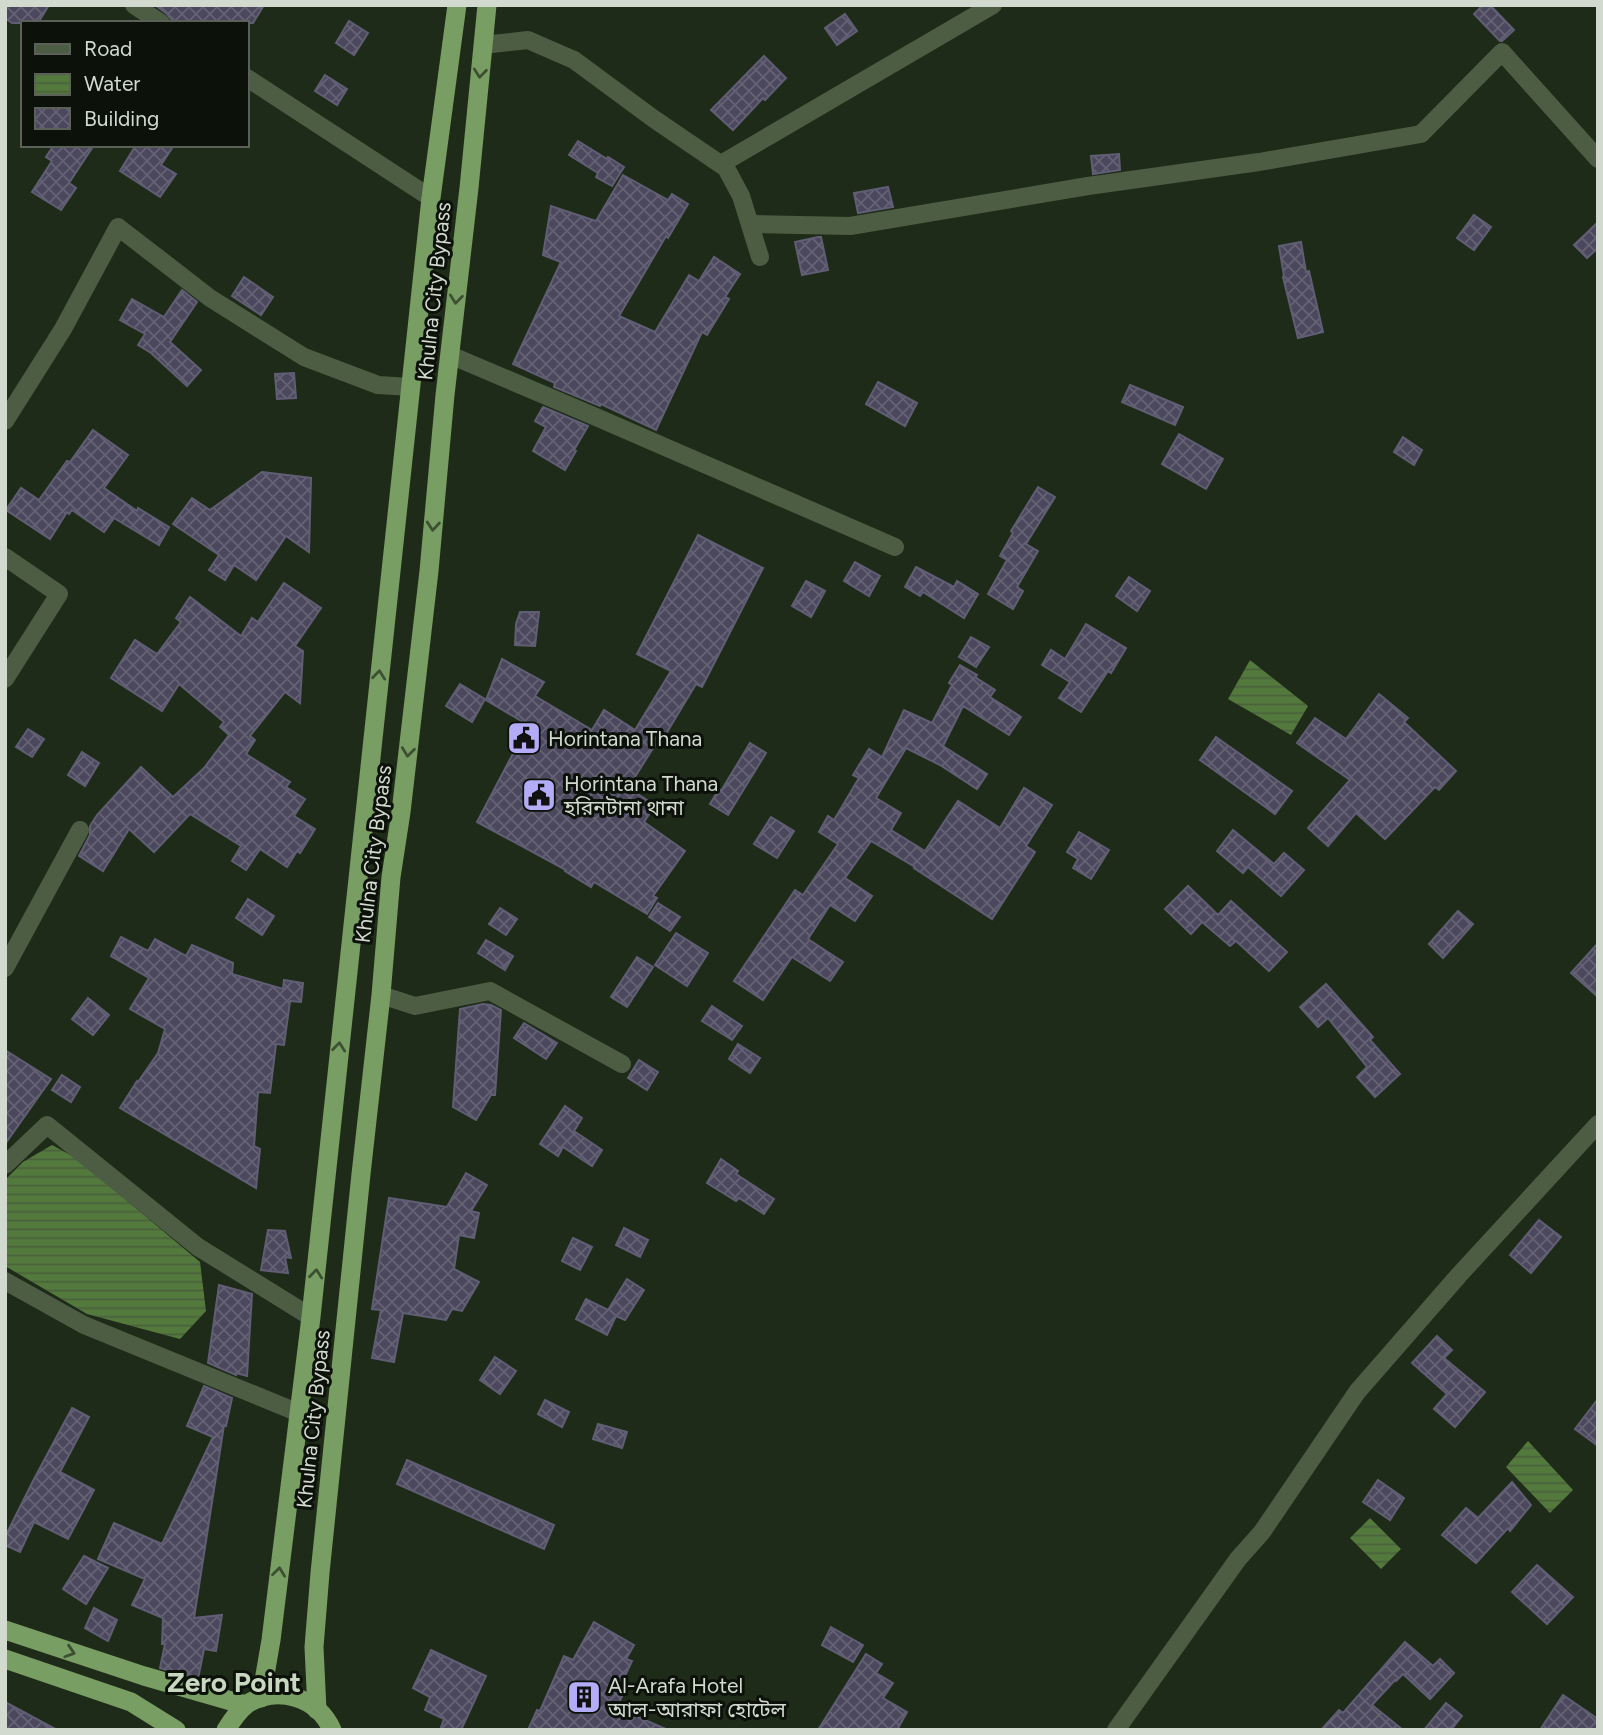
<svg xmlns="http://www.w3.org/2000/svg" width="1603" height="1735" font-family="Figtree,'Noto Sans Bengali',sans-serif">
<defs>
<pattern id="water-rules" width="6" height="5" patternUnits="userSpaceOnUse" patternTransform="scale(1.75)"><rect width="6" height="5" fill="#537a3c"/><path d="M0 2.5h6" fill="none" stroke="#4a603d"/></pattern>
<pattern id="building-cross-hatch" width="8" height="8" patternUnits="userSpaceOnUse" patternTransform="scale(1.75)"><rect width="8" height="8" fill="#4b485d"/><path d="M0 0l8 8M0 8l8-8" fill="none" stroke="#646273"/></pattern>
</defs>
<rect width="100%" height="100%" fill="#1f2b19"/>
<!-- water -->
<g fill="url(#water-rules)">
<path d="M1250,660l58,46 -17,29 -63,-36z"/>
<path d="M52,1145l24,13 124,104 6,49 -26,28 -93,-25 -82,-48v-86l18,-18z"/>
<path d="M1528,1441l45,49 -23,23 -44,-46z"/>
<path d="M1370,1518l31,31 -20,20 -31,-31z"/>
</g>
<!-- building -->
<g fill="url(#building-cross-hatch)" stroke="#605e74" stroke-width="2">
<path d="M5,5h44l-11,18h-26l-7,-5z"/>
<path d="M155,5h109l-11,18h-77l-4,-3 -5,-6z"/>
<path d="M1483,5h7l24,25 -12,11h-2l-26,-27z"/>
<path d="M845,14l12,17 -20,14 -12,-17z"/>
<path d="M349,21l19,12 -14,22 -18,-12z"/>
<path d="M764,56l22,22 -21,22 -2,-2 -30,32 -22,-20z"/>
<path d="M325,75l22,14 -10,16 -22,-14z"/>
<path d="M578,141l29,18 1,-2 16,10 -12,19 -16,-9 2,-4 -29,-18z"/>
<path d="M54,145h40l-25,38 7,5 -15,22 -29,-18 20,-31 -6,-4z"/>
<path d="M136,145h38l-13,20 15,9 -16,23 -40,-26z"/>
<path d="M1119,154l1,16 -27,4 -2,-18z"/>
<path d="M623,175l45,25 4,-6 16,10 -20,34 -2,-2 -47,80 36,16 34,-57 10,6 15,-24 26,17 -15,23 4,2 -22,36 -5,-3 -46,98 -55,-26 -1,2 -46,-19 1,-4 -42,-19 48,-102 -18,-7 8,-49 45,15z"/>
<path d="M888,187l5,20 -35,6 -4,-20z"/>
<path d="M1474,215l17,12 -17,23 -17,-12z"/>
<path d="M1598,222v26l-11,10 -13,-13z"/>
<path d="M818,237h3l7,33 -26,5 -7,-33z"/>
<path d="M1301,242l5,30 3,-1 14,61 -25,6 -15,-61 1,-1 -5,-30z"/>
<path d="M244,277l29,20 -12,18 -29,-19z"/>
<path d="M182,290l15,12 -27,40 31,28 -14,16 -36,-33 -13,-8 7,-11 -25,-14 12,-21 32,18z"/>
<path d="M294,373l2,25 -19,1 -2,-25z"/>
<path d="M878,382l39,21 -12,23 -39,-22z"/>
<path d="M1130,385l53,22 -8,18 -53,-23z"/>
<path d="M543,407l45,19 -14,24 2,1 -11,19 -32,-19 13,-24 -11,-6z"/>
<path d="M93,430l35,25 -24,33 33,23 1,-3 31,19 -10,18 -45,-27 -10,14 -32,-22 -3,4 -2,-2 -17,27 -44,-29 15,-22 18,12 28,-39 3,1z"/>
<path d="M1179,434l44,25 -17,30 -44,-25z"/>
<path d="M1403,437l19,13 -8,15 -20,-13z"/>
<path d="M262,472l49,6 -2,74 -23,-16 -30,44 -22,-15 -9,15 -16,-10 10,-15 -46,-31 19,-26 18,12z"/>
<path d="M1038,487l17,10 -29,47 12,7 -21,36 6,4 -10,18 -25,-15 19,-34 -7,-4 13,-23 -2,-2z"/>
<path d="M698,535l65,33 -61,119 -6,-3 -38,63 -3,-2 -27,43 27,17 -11,17 41,29 -32,45 4,2 -10,16 -53,-32 -3,5 -26,-16 1,-1 -89,-48 51,-97 -42,-25 16,-41 42,23 -9,14 57,34 12,-20 31,20 36,-59 -34,-17z"/>
<path d="M855,562l25,14 -11,20 -25,-15z"/>
<path d="M916,567l38,20 3,-6 21,13 -14,24 -41,-26 -3,4 -15,-9z"/>
<path d="M1129,577l21,14 -13,20 -21,-15z"/>
<path d="M806,581l19,10 -14,26 -19,-11z"/>
<path d="M284,583l37,25 -26,38 8,5 -3,52 -15,-11 -35,44 5,4 -9,14 44,28 -4,5 19,12 -11,17 21,13 -15,24 -3,-2 -10,16 -27,-18 -14,21 -14,-9 9,-15 -51,-32 -36,38 -25,-23 -26,42 -24,-15 11,-21v-9l7,-11 44,-48 32,30 31,-29 25,-33 -9,-8 4,-5 -45,-38 -17,27 -51,-33 24,-38 22,14 24,-32 -5,-4 14,-21 51,39 11,-18 6,4z"/>
<path d="M520,612h19l-4,34 -20,-1 1,-21z"/>
<path d="M1086,624l40,24 -15,25 -3,-2 -27,41 -22,-14 11,-16 -28,-17 9,-15 14,9z"/>
<path d="M971,637l18,10 -13,20 -17,-10z"/>
<path d="M960,665l17,10 -2,2 20,13 -5,7 31,20 -12,18 -46,-29 -20,40 44,28 -10,15 -37,-24 -34,-17 -30,50 25,15 -10,17 34,21 33,-50 42,27 24,-40 28,17 -26,41 9,6 -43,67 -78,-51 1,-1 -44,-26 -26,37 27,18 -17,25 -25,-16 -22,34 35,23 -13,19 -38,-24 -29,43 -29,-19 61,-91 8,5 35,-51 -19,-12 9,-16 6,4 25,-42 -6,-3 16,-26 13,8 22,-47 28,13 20,-38 -3,-2z"/>
<path d="M460,684l25,15 -13,23 -26,-16z"/>
<path d="M1379,694l29,24 -4,4 52,49 -17,19 -4,-3 -50,52 -29,-26 -28,33 -20,-18 42,-48 -53,-37 18,-25 31,21z"/>
<path d="M28,729l16,10 -12,18 -16,-10z"/>
<path d="M1216,737l76,54 -17,23 -75,-54z"/>
<path d="M750,743l16,10 -38,62 -18,-11 9,-15 2,2z"/>
<path d="M82,752l17,11 -14,23 -17,-11z"/>
<path d="M771,817l23,14 -17,27 -23,-14z"/>
<path d="M1233,830l41,34 10,-11 20,17 -23,26 -33,-29 -5,6 -26,-22z"/>
<path d="M1079,832l30,18 -18,29 -18,-11 5,-9 -11,-7z"/>
<path d="M1188,886l30,29 13,-14 56,51 -18,19 -33,-30 -6,5 -28,-24 -11,12 -26,-25z"/>
<path d="M248,899l26,17 -12,19 -26,-17z"/>
<path d="M658,903l22,14 -10,14 -21,-14z"/>
<path d="M500,908l17,11 -11,16 -17,-11z"/>
<path d="M1458,911l15,13 -30,34 -14,-14z"/>
<path d="M676,933l32,20 -21,33 -32,-21z"/>
<path d="M121,937l27,14 7,-12 31,17 6,-11 41,18 -1,11 51,15 1,-9 19,3 -2,19 -11,-1 -6,44 -8,-1 -6,49 -12,-1 -4,54 6,3 -4,39 -136,-80 17,-27 1,1 20,-29 7,-24 -35,-20 19,-31 -38,-22z"/>
<path d="M486,940l27,16 -8,14 -27,-17z"/>
<path d="M1598,943v54l-27,-24z"/>
<path d="M637,957l16,10 -26,40 -16,-10z"/>
<path d="M1326,984l47,53 -3,3 30,34 -25,23 -18,-20 10,-10 -39,-49 -10,9 -18,-20z"/>
<path d="M88,998l21,17 -16,20 -21,-16z"/>
<path d="M483,1004l8,1 10,5 -6,85h-4l-15,25 -23,-13 7,-98z"/>
<path d="M712,1006l30,20 -10,14 -30,-19z"/>
<path d="M524,1023l33,20 -11,16 -32,-21z"/>
<path d="M738,1044l22,14 -10,15 -21,-14z"/>
<path d="M5,1050l46,29 -46,65z"/>
<path d="M639,1060l19,12 -11,18 -19,-12z"/>
<path d="M62,1075l18,12 -9,15 -19,-12z"/>
<path d="M565,1106l17,12 -8,13 28,19 -10,16 -29,-19 -5,9 -18,-12z"/>
<path d="M721,1159l17,12 -2,3 38,25 -10,15 -25,-16 -3,3 -29,-18z"/>
<path d="M466,1173l21,12 -16,26 8,2 -5,25 -15,-3 -5,34 25,13 -17,29 -10,-2 -6,11 -43,-7 -9,49 -22,-4 9,-48 -9,-1 17,-111 58,9z"/>
<path d="M1539,1220l22,17 -30,36 -21,-18z"/>
<path d="M624,1228l24,12 -8,17 -24,-12z"/>
<path d="M268,1230l17,1 6,27 -6,-1 3,16 -27,-3z"/>
<path d="M573,1238l19,9 -12,23 -18,-9z"/>
<path d="M627,1279l17,11 -19,30 -9,-4 -9,19 -31,-16 10,-20 22,11z"/>
<path d="M219,1285l33,9 -5,82 -11,-3v2l-28,-12z"/>
<path d="M1437,1336l15,14 -8,8 41,34 -30,35 -21,-18 13,-15 -35,-31z"/>
<path d="M495,1357l21,14 -16,23 -20,-14z"/>
<path d="M204,1386l28,12 -6,28 -2,-1 -30,193 28,-3 -6,36 -12,-2 -6,30 -38,-11 5,-24h-3l1,-26 -31,-13 13,-26 -47,-20 16,-36 48,21 51,-107 -26,-11z"/>
<path d="M1598,1399v47l-23,-17z"/>
<path d="M545,1400l24,12 -7,15 -24,-13z"/>
<path d="M72,1408l17,9 -29,55 34,18 -26,49 -34,-17 -14,30 -15,-7v-8l28,-56z"/>
<path d="M598,1424l29,8 -5,16 -29,-9z"/>
<path d="M407,1460l147,65 -10,24 -147,-65z"/>
<path d="M1378,1480l26,18 -14,22 -27,-18z"/>
<path d="M1512,1482l19,23 -21,26 -2,-3 -32,35 -34,-28 24,-27 12,10z"/>
<path d="M84,1556l24,12 -22,36 -23,-15z"/>
<path d="M1537,1565l36,32 -26,27 -35,-32z"/>
<path d="M94,1608l23,12 -9,21 -23,-13z"/>
<path d="M594,1622l40,23 -8,14 6,2 -10,21 5,2 -10,24 51,22h-140l9,-20 3,1 24,-55 9,4z"/>
<path d="M831,1627l32,18 -10,17 -31,-17z"/>
<path d="M1405,1642l28,24 7,-7 14,14 -24,26 -27,-25 -7,7 -1,-1 -23,25 31,25h-82l18,-20 4,3z"/>
<path d="M431,1650l55,26 -25,54h-21l4,-11 -19,-9 5,-13 -17,-9z"/>
<path d="M866,1654l16,10 -6,9 17,10 -10,15 24,14 -10,18h-79z"/>
<path d="M1563,1695l35,24v11h-58z"/>
<path d="M5,1702l52,28h-52z"/>
<path d="M1446,1703l16,13 -11,14h-27z"/>
</g>
<g fill="none" stroke-linecap="round" stroke-linejoin="round">
<!-- minor -->
<g stroke="#4d5d44" stroke-width="18">
<path d="M134,5l27,18"/>
<path d="M483,45l45,-5 46,20 80,59 72,49 15,28 19,61"/>
<path d="M247,78l184,120"/>
<path d="M721,164l272,-159"/>
<path d="M750,224l100,2 238,-40 171,-24 162,-28 81,-82 96,107"/>
<path d="M450,355l146,62 299,130"/>
<path d="M5,421l58,-92 55,-102 92,71 94,59 74,28 33,2"/>
<path d="M5,557l54,37 -54,85"/>
<path d="M5,968l75,-138"/>
<path d="M381,995l34,11 75,-15 132,73"/>
<path d="M5,1165l42,-40 151,122 113,70"/>
<path d="M5,1281l79,44 215,88"/>
<path d="M1116,1730l122,-171 24,-27 95,-140 102,-117 139,-151"/>
</g>
<!-- trunk -->
<g stroke="#789e63" stroke-width="19">
<path d="M5,1630l139,46 101,29"/>
<path d="M5,1659l126,43 45,28"/>
<path d="M261,1698l10,-58 40,-323 120,-1119 26,-193"/>
<path d="M317,1710l-3,-63 6,-74 41,-399 20,-179 10,-118 10,-65 28,-241 16,-176 24,-207 18,-183"/>
<path d="M226,1730c6,-10 12,-19 21,-26 30,-19 71,-7 85,26"/>
</g>
</g>
<!-- one-way arrows -->
<defs><path id="oneway-chevron" d="M-2-3.5L2.5 0L-2 3.5" fill="none" stroke-width="1.6" stroke-linecap="round" stroke-linejoin="round" transform="scale(1.75)"/></defs>
<g stroke="#3d5032">
<use href="#oneway-chevron" transform="translate(480 73) rotate(96)"/>
<use href="#oneway-chevron" transform="translate(456 299) rotate(96)"/>
<use href="#oneway-chevron" transform="translate(433 526) rotate(95)"/>
<use href="#oneway-chevron" transform="translate(379 675) rotate(-84)"/>
<use href="#oneway-chevron" transform="translate(408 752) rotate(97)"/>
<use href="#oneway-chevron" transform="translate(339 1047) rotate(-84)"/>
<use href="#oneway-chevron" transform="translate(316 1274) rotate(-84)"/>
<use href="#oneway-chevron" transform="translate(279 1572) rotate(-83)"/>
<use href="#oneway-chevron" transform="translate(70 1652) rotate(18)"/>
</g>
<!-- icons -->
<defs>
<g id="civic-square" transform="scale(1.75)"><rect x="-9" y="-9" width="18" height="18" rx="4" fill="#b5acf8" stroke="#0c110a"/><path d="M-.6-6.5H3V-4.5H.6V-3L4-1V1h2V6H-6V1h2V-1L-.6-3ZM-1.2 2.5V6h2.4V2.5Z" fill="#111"/></g>
<g id="building-square" transform="scale(1.75)"><rect x="-9" y="-9" width="18" height="18" rx="4" fill="#b5acf8" stroke="#0c110a"/><path d="M-4-6H4V6H1V3H-1V6H-4ZM-2.5-4.3h1.7v1.8h-1.7ZM.8-4.3h1.7v1.8H.8ZM-2.5-1h1.7V.8h-1.7ZM.8-1h1.7V.8H.8Z" fill="#111"/></g>
</defs>
<g fill-rule="evenodd">
<use href="#civic-square" x="524" y="738"/>
<use href="#civic-square" x="539" y="795"/>
<use href="#building-square" x="584" y="1697"/>
</g>
<g text-anchor="middle" dominant-baseline="central" stroke-width="6" stroke-linejoin="round" paint-order="stroke">
<!-- street labels -->
<g font-size="21" fill="#d2d9ce" stroke="#0c110a">
<text transform="translate(434 291) rotate(-84)">Khulna City Bypass</text>
<text transform="translate(373 854) rotate(-83)">Khulna City Bypass</text>
<text transform="translate(313 1419) rotate(-84)">Khulna City Bypass</text>
</g>
<!-- poi labels -->
<g font-size="21" fill="#d2d9ce" stroke="#0c110a" text-anchor="start">
<text x="548" y="738">Horintana Thana</text>
<text x="564" y="783">Horintana Thana<tspan x="564" dy="24">হরিনটানা থানা</tspan></text>
<text x="608" y="1685">Al-Arafa Hotel<tspan x="608" dy="24">আল-আরাফা হোটেল</tspan></text>
</g>
<!-- district labels -->
<g font-size="28" font-weight="bold" fill="#c8d7c0" stroke="#0c110a">
<text x="234" y="1682">Zero Point</text>
</g>
</g>
<!-- border -->
<rect width="1603" height="1735" fill="none" stroke="#d2d9ce" stroke-width="14"/>
<!-- legend -->
<rect x="21" y="21" width="228" height="126" fill="#0c110a" stroke="#5b6158" stroke-width="2"/>
<rect x="35" y="44" width="35" height="10" fill="#4d5d44" stroke="#5b6158" stroke-width="2"/>
<text x="84" y="56" font-size="21" fill="#d2d9ce">Road</text>
<rect x="35" y="74" width="35" height="21" fill="url(#water-rules)" stroke="#5b6158" stroke-width="2"/>
<text x="84" y="91" font-size="21" fill="#d2d9ce">Water</text>
<rect x="35" y="108" width="35" height="21" fill="url(#building-cross-hatch)" stroke="#5b6158" stroke-width="2"/>
<text x="84" y="126" font-size="21" fill="#d2d9ce">Building</text>
</svg>
